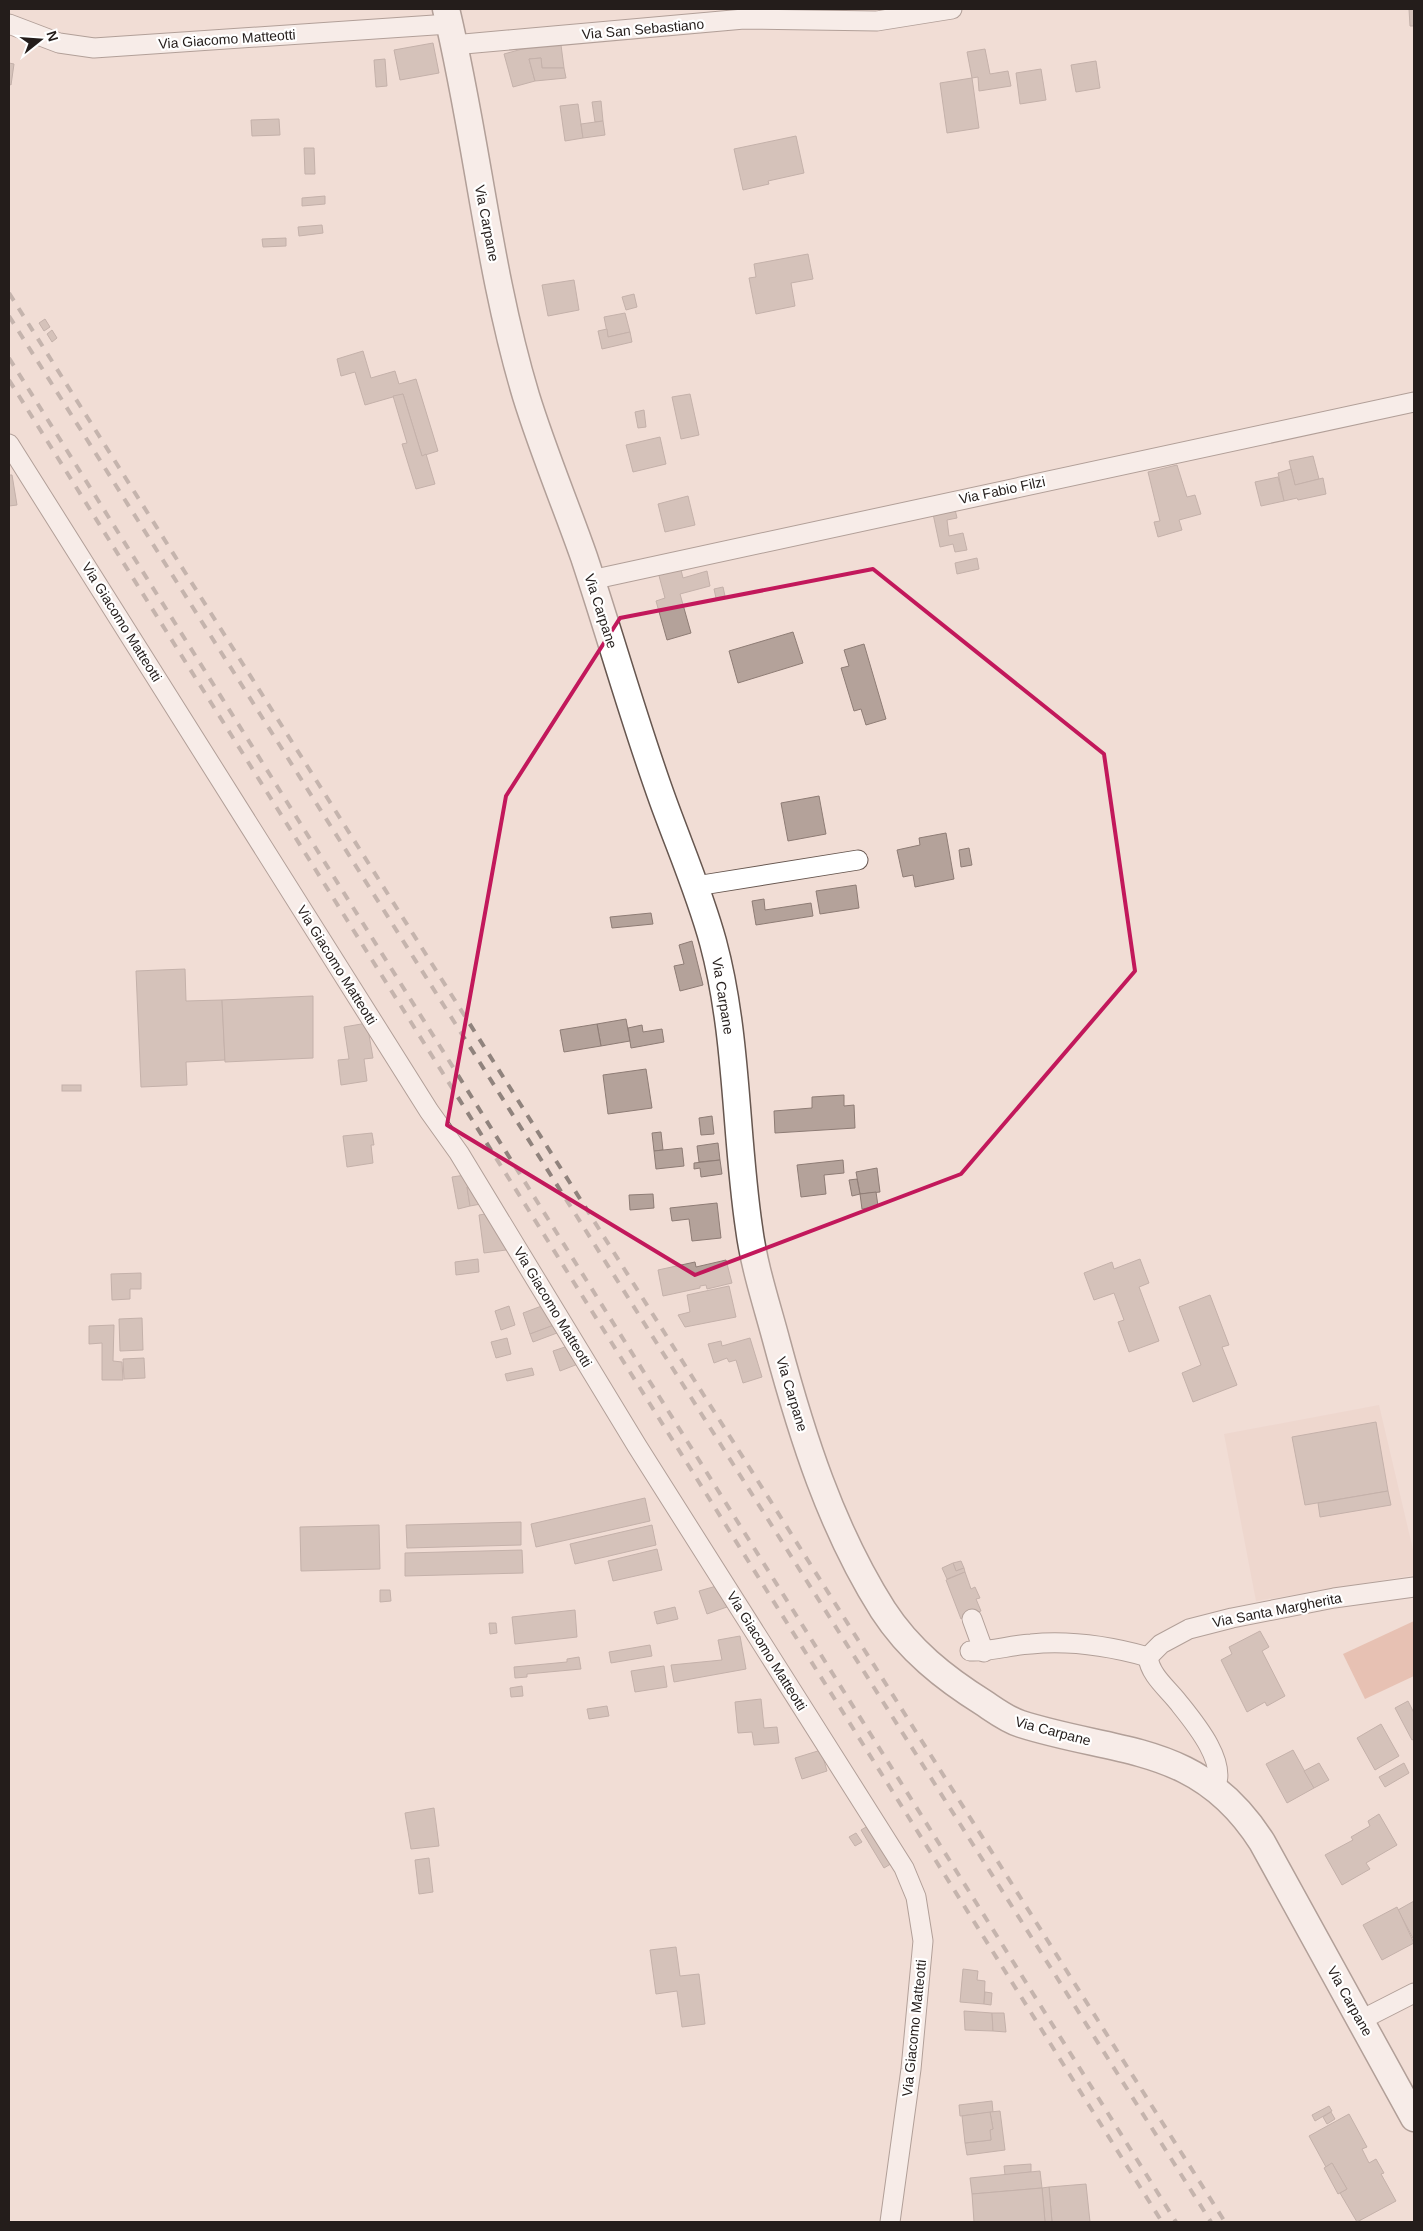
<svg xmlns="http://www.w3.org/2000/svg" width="1423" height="2231" font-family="Arial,sans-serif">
<rect width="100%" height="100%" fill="#f1ddd5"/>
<!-- built -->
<path fill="#ecd0c6" d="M1379,1405l35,149v21l-158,26 -32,-167z"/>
<!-- green -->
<path fill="#dca089" d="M1414,1621v55l-49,23 -22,-45z"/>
<!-- building -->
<g fill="#b4a29a" stroke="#8e7c75">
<path d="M1409,9h5v17h-4z"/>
<path d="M433,43l6,30 -39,7 -6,-30z"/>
<path d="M561,45l3,23h-22l-1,-10 -12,1 6,22 -22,6 -9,-33 22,-6z"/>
<path d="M985,49l5,25 18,-3 3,15 -32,5 -1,-14 -6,1 -5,-26z"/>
<path d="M541,58l1,10h22l2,10 -31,3 -6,-22z"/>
<path d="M385,59l2,27 -11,1 -2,-27z"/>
<path d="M1096,61l4,27 -24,4 -5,-27z"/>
<path d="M9,63l5,1 -3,21 -2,-1z"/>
<path d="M1041,69l5,31 -26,4 -4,-31z"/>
<path d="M972,78l7,50 -32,5 -7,-50z"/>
<path d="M601,101l2,20 -8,1 -3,-20z"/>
<path d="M578,104l5,34 -18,3 -5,-35z"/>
<path d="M279,119l1,16 -28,1 -1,-16z"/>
<path d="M603,121l2,14 -22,3 -2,-14z"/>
<path d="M796,136l8,37 -36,8 1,3 -26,6 -9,-41z"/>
<path d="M304,148h10l1,26h-10z"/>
<path d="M325,196v8l-23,2v-8z"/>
<path d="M322,225l1,8 -24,3 -1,-9z"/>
<path d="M286,238v8l-23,1 -1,-8z"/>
<path d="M808,254l5,25 -22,4 4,23 -39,8 -7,-36 7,-1 -2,-13z"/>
<path d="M574,280l5,30 -31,6 -6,-31z"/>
<path d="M634,294l3,13 -11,3 -4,-13z"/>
<path d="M625,313l5,19 -22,5 -4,-20z"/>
<path d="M45,319l5,8 -6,4 -5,-8z"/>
<path d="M607,329l1,8 22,-5 2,10 -30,7 -4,-18z"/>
<path d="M52,330l5,8 -5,4 -5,-8z"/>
<path d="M363,351l8,27 24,-7 4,13 17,-5 22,72 -16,5 -19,-62 -38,11 -10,-33 -14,4 -4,-17z"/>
<path d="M403,394l19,62 4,-2 9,30 -19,5 -14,-45 5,-1 -14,-47z"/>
<path d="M690,394l9,41 -18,4 -9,-42z"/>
<path d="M644,410l2,17 -8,1 -3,-16z"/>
<path d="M660,437l6,27 -33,8 -7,-27z"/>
<path d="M1313,456l6,23 -24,6 -6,-24z"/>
<path d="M1177,465l10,32 8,-2 6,19 -22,6 3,10 -24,7 -4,-15 6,-1 -12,-49z"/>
<path d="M1291,469l4,16 28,-7 3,16 -28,6 -1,-2 -13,3 -6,-28z"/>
<path d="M9,475h3l5,30 -8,1z"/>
<path d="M1278,477l6,24 -23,5 -6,-24z"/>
<path d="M688,496l7,29 -30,7 -7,-28z"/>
<path d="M954,505l3,13 -10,2 2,16 14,-3 4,17 -12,2 -2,-8 -13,3 -8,-38z"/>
<path d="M977,558l2,11 -22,5 -2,-11z"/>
<path d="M680,566l3,12 24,-7 3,15 -30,8 11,39 -24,7 -11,-39 9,-3 -7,-26z"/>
<path d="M723,587l2,9 -9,2 -2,-9z"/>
<path d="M793,632l10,31 -65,20 -9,-32z"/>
<path d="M864,644l22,75 -20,6 -5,-16 -7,2 -13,-43 8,-2 -5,-16z"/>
<path d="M819,796l7,38 -38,7 -7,-38z"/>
<path d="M946,833l8,46 -39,8 -2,-12 -10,2 -6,-27 23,-5 -1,-7z"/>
<path d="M969,848l3,17 -11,2 -2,-17z"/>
<path d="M856,885l3,23 -39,6 -4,-23z"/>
<path d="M764,899l1,11 46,-7 2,13 -57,9 -4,-24z"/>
<path d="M651,913l2,11 -41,4 -2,-11z"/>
<path d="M692,941l11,44 -23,6 -6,-25 10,-2 -5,-19z"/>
<path d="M185,969l1,32 36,-1 3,60 -39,2 1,23 -46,2 -5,-116z"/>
<path d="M313,996v62l-88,4 -3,-62z"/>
<path d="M626,1019l4,22 -29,5 -4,-22z"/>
<path d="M367,1023l6,35 -9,1 3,22 -26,4 -3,-25 11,-1 -5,-32z"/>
<path d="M597,1024l4,22 -37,6 -4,-22z"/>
<path d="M642,1025l1,7 19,-3 2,13 -33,6 -3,-20z"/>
<path d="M646,1069l6,39 -44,6 -5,-39z"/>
<rect x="62" y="1085" width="19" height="6"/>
<path d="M844,1095v11l10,-1 1,23 -80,5 -1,-22 38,-3v-11z"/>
<path d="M712,1116l2,18 -13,1 -2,-17z"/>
<path d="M661,1132l2,18 -9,1 -2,-18z"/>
<path d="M372,1133l2,12h-3l2,18 -26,4 -4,-31z"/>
<path d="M718,1143l2,17 -21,2 -2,-16z"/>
<path d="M682,1148l2,18 -28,3 -2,-18z"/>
<path d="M720,1160l2,14 -21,3 -1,-9 -6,1v-6z"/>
<path d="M843,1160l1,13 -20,2 2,19 -25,3 -4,-32z"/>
<path d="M877,1168l3,24 -20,2 -4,-22z"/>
<path d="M472,1174l2,12 -7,1 3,19 -12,3 -6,-32z"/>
<path d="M857,1179l3,15 -8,2 -3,-16z"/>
<path d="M474,1186l7,18 -11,2 -3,-19z"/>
<path d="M876,1192l2,14 -16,3 -2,-15z"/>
<path d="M653,1194l1,14 -24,2 -1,-15z"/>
<path d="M717,1203l4,35 -29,3 -3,-22 -17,2 -2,-13z"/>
<path d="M492,1213l10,11 4,26 -22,3 -5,-38z"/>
<path d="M478,1259l1,13 -23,3 -1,-13z"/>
<path d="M1140,1259l9,24 -10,4 20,54 -30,11 -11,-30 6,-2 -10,-27 -20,7 -10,-27 28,-11 2,7z"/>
<path d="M726,1260l6,23 -25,6 -1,-4 -6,1v2l-37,8 -5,-26 37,-8 1,5z"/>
<path d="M141,1273v16h-11v10l-18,1 -1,-26z"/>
<path d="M729,1286l7,31 -51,10 -7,-12 12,-3 -3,-17z"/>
<path d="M1210,1295l19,50 -7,2 15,38 -44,17 -11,-29 19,-8 -22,-58z"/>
<path d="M547,1304l7,21 -24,9 -7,-21z"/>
<path d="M509,1306l6,19 -14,5 -6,-19z"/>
<path d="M142,1318l1,32 -23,1 -1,-32z"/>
<path d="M114,1325l-1,36 9,1 1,18h-21v-37l-13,1v-18z"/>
<path d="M554,1325l3,8 -24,9 -3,-8z"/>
<path d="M507,1338l4,16 -15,4 -5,-16z"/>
<path d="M750,1338l12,39 -19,6 -7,-23 -7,2 -2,-4 -13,5 -6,-19 13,-3 1,5z"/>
<path d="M571,1345l7,19 -18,7 -7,-20z"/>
<path d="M144,1358l1,20 -21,1 -1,-20z"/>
<path d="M532,1368l2,7 -27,6 -2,-7z"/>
<path d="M1376,1422l12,69 -83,14 -13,-68z"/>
<path d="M1388,1491l3,14 -71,12 -2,-14z"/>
<path d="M645,1498l5,23 -114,26 -5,-23z"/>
<path d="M521,1522v23l-114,3 -1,-23z"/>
<path d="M379,1525l1,44 -79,2 -1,-44z"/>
<path d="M652,1525l4,20 -81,19 -5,-20z"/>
<path d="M657,1549l5,21 -49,11 -5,-20z"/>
<path d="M522,1550l1,23 -118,3v-23z"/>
<path d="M961,1561l3,7 -8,3 -3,-8z"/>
<path d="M953,1563l3,8 8,-3 1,4 -18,7 -5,-11z"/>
<path d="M965,1572l6,17 4,-2 5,11 -4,1 5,12 -20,8 -15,-39z"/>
<path d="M720,1585l7,22 -20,7 -8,-23z"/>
<path d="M380,1590h10l1,11 -11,1z"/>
<path d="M675,1607l3,12 -21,5 -3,-12z"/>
<path d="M575,1610l2,27 -62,7 -3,-27z"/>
<path d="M489,1623h7l1,10 -7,1z"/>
<path d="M1260,1631l9,16 -7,4 23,45 -18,10 -2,-4 -18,10 -26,-52 11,-6 -3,-7z"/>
<path d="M740,1636l6,33 -72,13 -3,-17 51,-5 -4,-20z"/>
<path d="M650,1645l2,11 -41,7 -2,-11z"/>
<path d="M579,1657l2,12 -54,5v3l-12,1 -1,-11 53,-5v-3z"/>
<path d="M664,1666l3,21 -32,5 -4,-21z"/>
<path d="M522,1686l1,10 -12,1 -1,-9z"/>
<path d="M761,1699l3,29 13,-1 2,16 -25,2 -2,-13 -14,1 -3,-31z"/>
<path d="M1408,1701l6,12v26l-2,1 -17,-32z"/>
<path d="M607,1706l2,10 -20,3 -2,-10z"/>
<path d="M1381,1724l18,32 -24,14 -18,-32z"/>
<path d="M821,1750l6,21 -25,8 -7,-21z"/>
<path d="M1293,1750l21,38 -27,15 -21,-39z"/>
<path d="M1319,1763l10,17 -15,8 -10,-17z"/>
<path d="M1404,1763l5,10 -24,14 -6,-10z"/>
<path d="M434,1808l5,38 -28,3 -6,-36z"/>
<path d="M1379,1814l18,31 -31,18 4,6 -28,16 -17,-30 28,-15 -2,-3 19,-11 -2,-5z"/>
<path d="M873,1823l21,39 -10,6 -23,-38z"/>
<path d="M856,1833l6,9 -7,4 -6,-9z"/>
<path d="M429,1858l4,34 -14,2 -4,-34z"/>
<path d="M1414,1901v39l-16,-30z"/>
<path d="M1397,1907l17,36 -32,17 -19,-35z"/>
<path d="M676,1947l4,29 19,-2 6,50 -23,3 -5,-36 -21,3 -6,-44z"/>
<path d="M963,1969l15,2 -1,9 8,1 -1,23 -24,-2z"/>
<path d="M985,1992l7,1 -1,12 -7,-1z"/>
<path d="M964,2011l28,2 1,18 -28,-1z"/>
<path d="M992,2013h12l2,19 -13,-1z"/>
<path d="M992,2101l1,11 -33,4 -1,-11z"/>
<path d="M1329,2106l3,5 -17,10 -3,-6z"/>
<path d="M1000,2111l5,39 -38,5 -2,-12 26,-3 -1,-10 3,-1 -3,-17z"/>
<path d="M990,2112l3,17 -3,1 1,10 -26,3 -3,-27z"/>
<path d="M1331,2112l4,7 -8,5 -4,-7z"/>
<path d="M1349,2114l18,33 -5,2 7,14 7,-4 8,14 -3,1 15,27 -39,21 -17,-29 7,-4 -15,-26 -6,4 -17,-31z"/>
<path d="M1332,2163l15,26 -9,5 -14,-26z"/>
<path d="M1031,2164v8l-26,3 -1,-9z"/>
<path d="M1040,2171l2,17 -70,6 -2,-16z"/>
<path d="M1086,2184l4,38h-38l-3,-35z"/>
<path d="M1049,2187l3,35h-7l-3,-34z"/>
<path d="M1042,2188l3,34h-71l-2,-28z"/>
</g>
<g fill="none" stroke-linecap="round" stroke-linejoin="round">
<!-- street casing -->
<g stroke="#66564f" stroke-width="21">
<g id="street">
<path d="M9,24l50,19 35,5 355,-24"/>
<path d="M453,45l291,-26 133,2 75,-12"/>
<path d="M9,444l420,667 30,42 178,293 267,422 12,29 7,44 -12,128 -21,153"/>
<path d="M591,580l823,-178"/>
<path d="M696,886l162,-26"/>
<path d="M972,1619l12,33"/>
<path d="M970,1651c21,1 40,-6 61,-7 41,-4 78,2 117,13"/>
<path d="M1148,1657l13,-13 28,-15 43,-11 102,-20 80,-11"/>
<path d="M1148,1657c2,18 19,31 30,45 16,20 50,60 37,86"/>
<path d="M1361,2020l53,-27"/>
</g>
</g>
<!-- secondary casing -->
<g stroke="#66564f" stroke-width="29">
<path id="secondary" d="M446,9c31,128 42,261 80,387 17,55 39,107 58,161 27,81 50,164 79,244 17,47 37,93 50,141 25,93 22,192 36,286 5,39 18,77 28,115 25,93 54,185 106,267 26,40 61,68 101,93 12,8 24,17 37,21 98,31 178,19 241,118l152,276"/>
</g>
<!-- street -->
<use href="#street" stroke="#fff" stroke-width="19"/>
<!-- secondary -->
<use href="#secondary" stroke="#fff" stroke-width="26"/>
<!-- rail -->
<g stroke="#90837d" stroke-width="4" stroke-dasharray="9 9" stroke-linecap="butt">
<path d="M9,293l1216,1929"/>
<path d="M9,316l1202,1906"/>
<path d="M9,358l1167,1864"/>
<path d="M9,380l1153,1842"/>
</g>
</g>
<!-- marked area -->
<path d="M0 0H1423V2231H0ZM873,569l231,185 31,217 -174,203 -266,101 -248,-150 59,-329 114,-178z" fill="#f1ddd5" fill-opacity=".55" fill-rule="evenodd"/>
<path fill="none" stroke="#c2185b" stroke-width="4" stroke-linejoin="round" d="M873,569l231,185 31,217 -174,203 -266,101 -248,-150 59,-329 114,-178z"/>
<g text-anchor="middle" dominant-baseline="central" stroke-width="4.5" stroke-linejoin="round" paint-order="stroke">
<!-- street labels -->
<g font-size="14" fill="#241d1b" stroke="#fff">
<text transform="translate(643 29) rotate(-5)">Via San Sebastiano</text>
<text transform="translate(227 39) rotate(-4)">Via Giacomo Matteotti</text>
<text transform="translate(487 223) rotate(79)">Via Carpane</text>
<text transform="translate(1002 490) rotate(-12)">Via Fabio Filzi</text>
<text transform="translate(601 611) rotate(72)">Via Carpane</text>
<text transform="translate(122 622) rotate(58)">Via Giacomo Matteotti</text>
<text transform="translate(337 965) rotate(58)">Via Giacomo Matteotti</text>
<text transform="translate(723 996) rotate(81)">Via Carpane</text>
<text transform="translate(553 1307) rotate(59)">Via Giacomo Matteotti</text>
<text transform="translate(792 1394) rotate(73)">Via Carpane</text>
<text transform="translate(1277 1610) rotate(-11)">Via Santa Margherita</text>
<text transform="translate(767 1651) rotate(58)">Via Giacomo Matteotti</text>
<text transform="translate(1053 1731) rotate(15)">Via Carpane</text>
<text transform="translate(1350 2001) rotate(61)">Via Carpane</text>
<text transform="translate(914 2028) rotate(-84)">Via Giacomo Matteotti</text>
</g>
</g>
<!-- border -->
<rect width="1423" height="2231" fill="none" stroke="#241d1b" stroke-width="20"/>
<!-- north arrow -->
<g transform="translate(40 40) rotate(73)" stroke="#ffffff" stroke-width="4" paint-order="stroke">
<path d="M0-4L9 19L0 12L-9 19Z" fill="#241d1b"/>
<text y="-8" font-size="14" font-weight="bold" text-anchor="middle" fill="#241d1b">N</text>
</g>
</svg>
